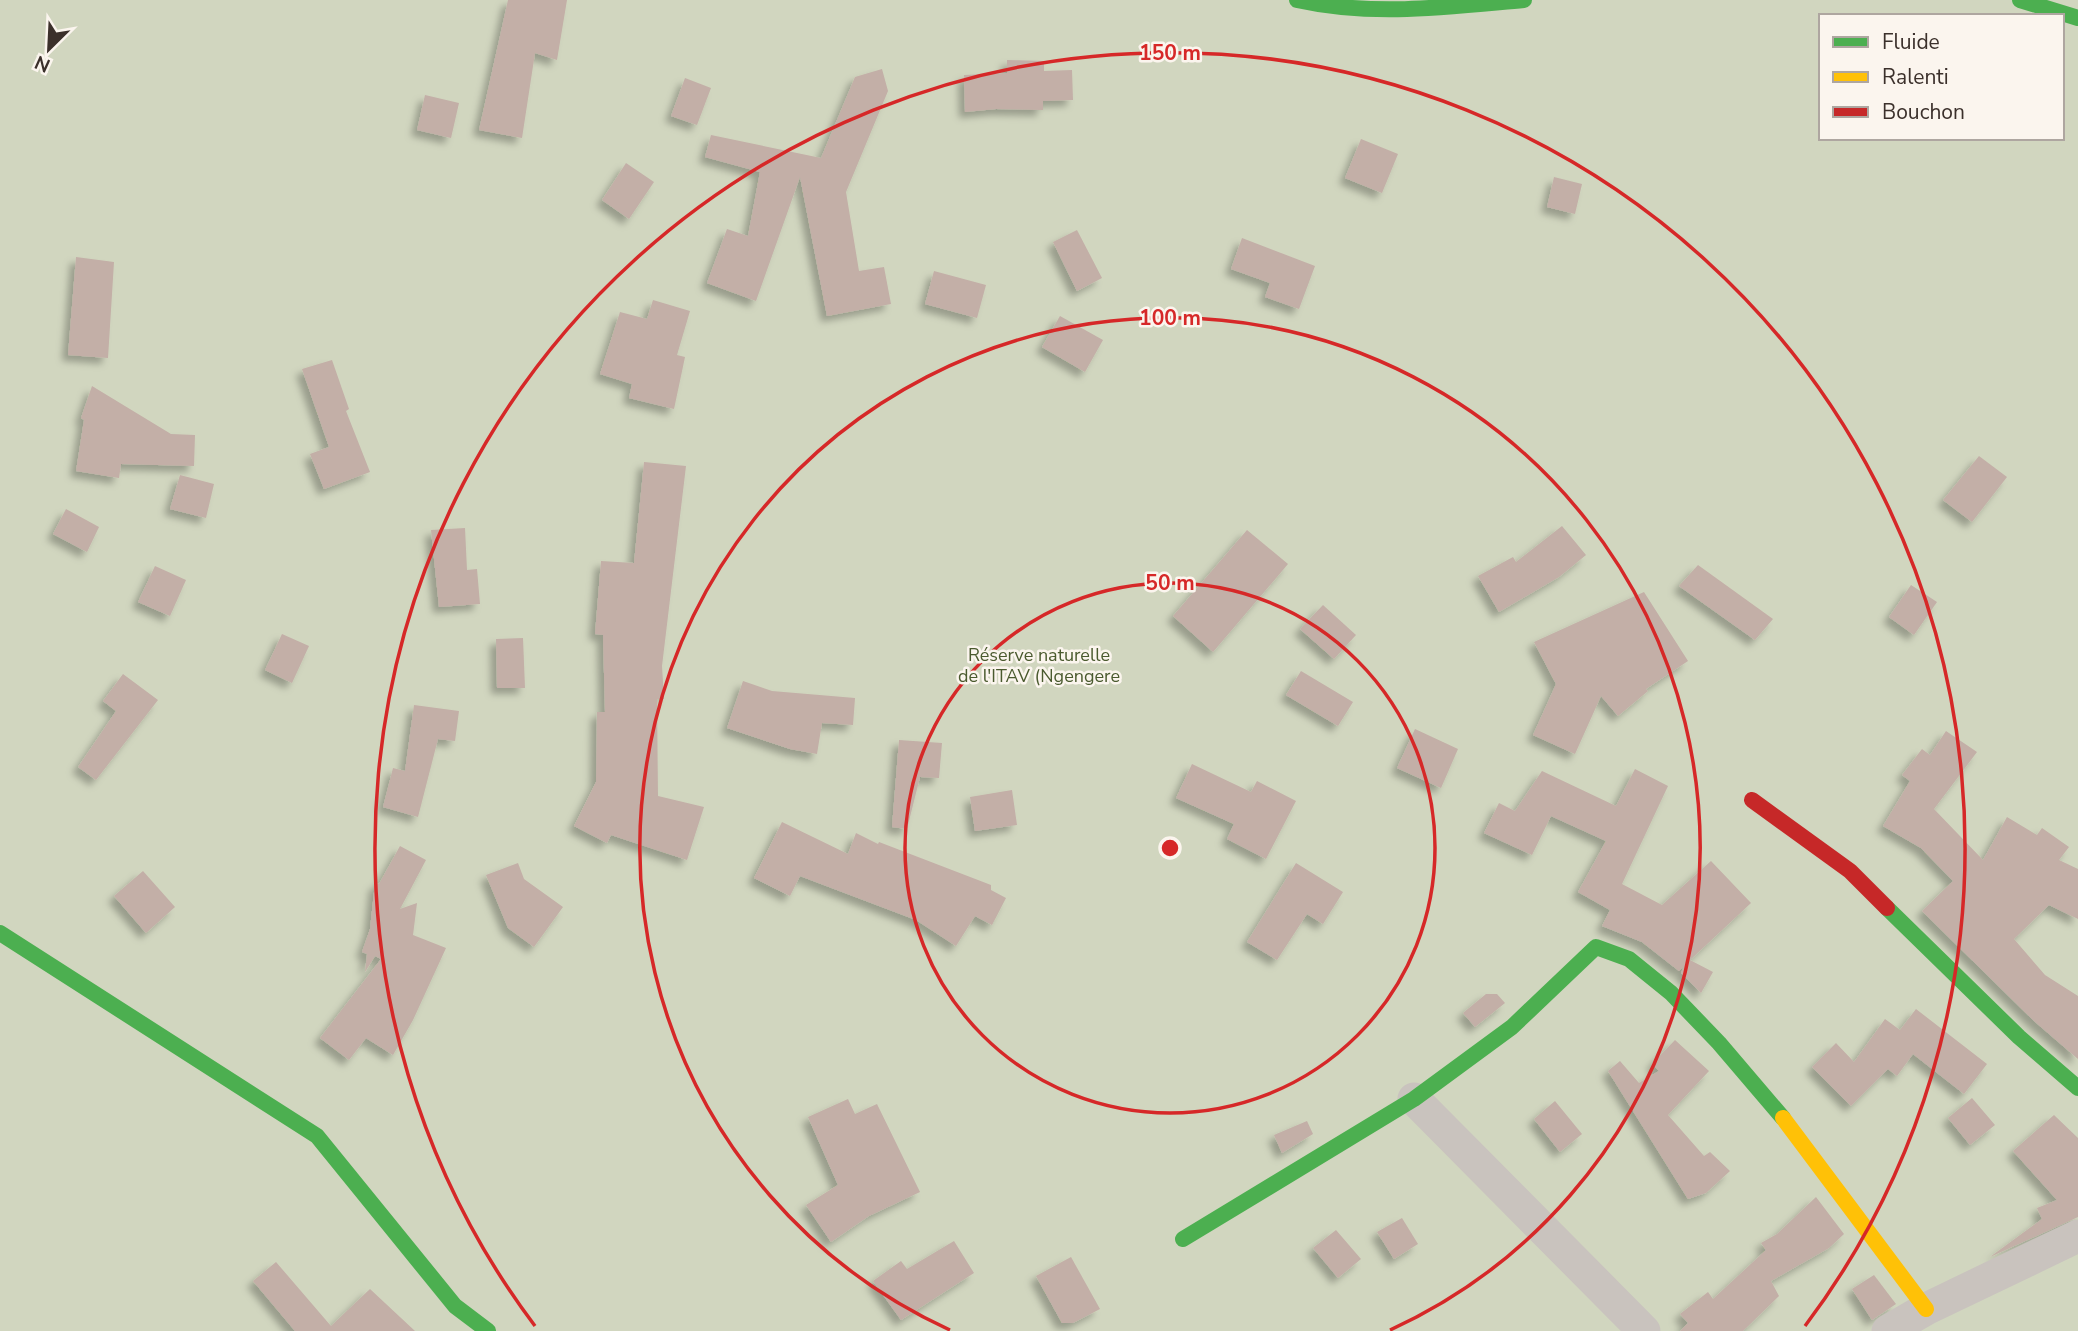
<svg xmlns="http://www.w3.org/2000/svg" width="2078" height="1331" font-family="'Nunito Sans',sans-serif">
<defs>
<filter id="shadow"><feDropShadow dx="-6" dy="6" stdDeviation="3.5" flood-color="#0004"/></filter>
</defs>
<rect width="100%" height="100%" fill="#f0ebe5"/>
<!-- green -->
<path fill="#d1d6bf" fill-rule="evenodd" d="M0,0h2078v1331h-2078zM1821,16h241v122h-241z"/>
<!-- building -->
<g fill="#c3afa7" filter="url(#shadow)">
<path d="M508,0h59l-10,60 -22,-7 -13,85 -43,-8z"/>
<path d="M1007,60l37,1v10l28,-1 1,30 -30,1v9l-47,-1 -31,3 -1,-37 43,-2z"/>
<path d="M882,69l6,22 -42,101 13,79 25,-4 7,37 -64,12 -27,-139 -44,124 -49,-18 20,-54 21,7 12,-64 -55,-15 6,-22 110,23 34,-81z"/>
<path d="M685,78l26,10 -14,37 -26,-9z"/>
<path d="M425,95l34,8 -8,35 -34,-8z"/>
<path d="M1361,139l37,15 -16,39 -37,-15z"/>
<path d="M626,163l28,19 -25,37 -27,-19z"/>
<path d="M1554,177l28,7 -7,30 -28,-7z"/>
<path d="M1077,230l25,48 -25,13 -24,-49z"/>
<path d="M1242,238l73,28 -16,43 -34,-12 5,-14 -39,-14z"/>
<path d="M76,257l38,5 -6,96 -40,-3z"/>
<path d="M934,271l52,14 -9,33 -52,-14z"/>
<path d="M653,300l37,11 -13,44 8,2 -11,52 -45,-11 3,-14 -32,-10 20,-62 27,7z"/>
<path d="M1060,316l43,24 -18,32 -43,-25z"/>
<path d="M332,360l17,49 -3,2 24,61 -46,17 -14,-35 19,-7 -27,-78z"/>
<path d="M92,386l79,48 24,1 -1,31 -73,-2 -2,14 -43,-7 8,-51 -3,-2z"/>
<path d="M1979,456l28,21 -35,45 -29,-22z"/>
<path d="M644,462l42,4 -24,200 2,33h-7l1,97 46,11 -17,53 -76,-25 -4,8 -33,-17 22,-44 1,-70h8l-2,-77 -8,-1 6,-73 33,2z"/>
<path d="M180,475l34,9 -8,34 -36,-9z"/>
<path d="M66,509l33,18 -12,25 -34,-18z"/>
<path d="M1562,526l24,29 -27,22 -60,35 -21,-36 35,-19 3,5z"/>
<path d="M465,528l2,42 10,-1 3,35 -41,3 -8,-77z"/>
<path d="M1247,530l41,34 -75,88 -40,-36z"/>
<path d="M1698,565l75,54 -18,21 -76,-54z"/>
<path d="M155,566l31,14 -16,36 -32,-14z"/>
<path d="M1911,585l26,17 -23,33 -25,-18z"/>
<path d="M1644,592l44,69 -42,28 2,2 -30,25 -17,-20 -26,58 -42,-19 23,-51 -22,-42z"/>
<path d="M1323,605l33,30 -22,24 -34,-30z"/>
<path d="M282,634l27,12 -17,37 -27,-13z"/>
<path d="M523,638l2,50h-28l-1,-49z"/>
<path d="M1301,671l52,31 -15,24 -52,-31z"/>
<path d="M123,674l35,26 -62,80 -18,-13 38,-56 -13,-10z"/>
<path d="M743,681l29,10 83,7 -2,27 -31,-2 -5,31 -27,-5 -63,-21z"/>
<path d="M414,705l45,6 -4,30 -17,-2 -20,78 -35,-10 10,-39 12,3z"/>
<path d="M1415,729l43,20 -17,39 -44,-20z"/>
<path d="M1946,731l31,21 -43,57 49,51 24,-43 30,18 5,-7 27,19 -10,13 19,9v50l-29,-14 -35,34 31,36 33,21v63l-44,-38 -112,-110 31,-30 -32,-33 -38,-22 27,-45 -8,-6 20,-26 8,6z"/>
<path d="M899,740l43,3 -3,35 -19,-1 -13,52 -15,-2z"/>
<path d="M1192,764l59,28 6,-11 39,20 -30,58 -39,-20 7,-15 -58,-26z"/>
<path d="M1635,769l33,17 -46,98 40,21 49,-44 40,42 -61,57 23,12 -12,21 -20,-20 3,-7 -5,5 -37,-29 -40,-16 8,-16 -32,-18 28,-51 -55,-25 -19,39 -48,-22 15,-30 16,8 27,-40 74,35z"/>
<path d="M1012,790l5,35 -42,6 -5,-34z"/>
<path d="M782,822l66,32 8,-21 22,11 1,-2 112,43v5l15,8 -14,27 -17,-9 -19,30 -40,-26 -116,-44 -10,20 -36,-18z"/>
<path d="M400,846l26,14 -26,49 17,-6 -4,32 33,13 -33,72 -20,35 -27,-17 -17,22 -29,-22 61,-79 -6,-3 -10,16 2,-18 -5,-2 8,-23 5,-46 4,1z"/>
<path d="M518,863l6,16 39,28 -29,40 -26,-19 -22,-53z"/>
<path d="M1296,863l47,29 -20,32 -16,-10 -30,46 -30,-18z"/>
<path d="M143,871l32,36 -29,26 -32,-37z"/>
<path d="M1486,994h11l8,9 -30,24 -12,-14z"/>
<path d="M1916,1009l71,55 -23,30 -51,-40 -16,22 -9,-7 -37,37 -39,-39 24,-24 18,19 31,-43 15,11z"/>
<path d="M1675,1040l34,31 -41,44 36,41 6,-4 20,19 -24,22 -18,6 -80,-128 12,-10 19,22 20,-12 -7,-7z"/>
<path d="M1972,1098l23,27 -25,20 -22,-27z"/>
<path d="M848,1099l7,15 22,-10 43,88 -51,24 -38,26 -25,-37 32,-20 -30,-68z"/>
<path d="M1555,1101l27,33 -22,18 -26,-33z"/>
<path d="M2054,1115l24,23v79l-88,40 52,-38 -5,-11 20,-8 -44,-49z"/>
<path d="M1307,1121l6,13 -31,19 -8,-18z"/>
<path d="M1816,1197l28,37 -15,14 -58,33 8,15 -36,35h-63l8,-8 -8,-9 28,-22 5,7 53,-49 -5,-7 16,-9z"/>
<path d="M1402,1218l16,26 -24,15 -17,-27z"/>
<path d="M1336,1230l25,29 -23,19 -25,-30z"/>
<path d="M954,1241l20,32 -73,47 -28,-39 28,-20 6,8z"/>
<path d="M1071,1257l29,52 -27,14h-11l-26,-47z"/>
<path d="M276,1262l55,64 39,-37 45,42h-120l-42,-50z"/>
<path d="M1874,1275l22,29 -24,16 -20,-31z"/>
</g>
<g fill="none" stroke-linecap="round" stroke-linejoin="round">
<!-- street -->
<g stroke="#c9c3be" stroke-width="33">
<path d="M1414,1099l230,232"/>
<path d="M1888,1331l38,-22 152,-73"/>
</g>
<!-- fast -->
<g stroke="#4caf50" stroke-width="16">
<path d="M1297,0c76,17 150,7 227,0"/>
<path d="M2020,0l58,18"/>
<path d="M1887,908l132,129 59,51"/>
<path d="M0,933l317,203 138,170 33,25"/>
<path d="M1183,1239l231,-140 98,-72 84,-80 33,12 42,34 48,50 64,75"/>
</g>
<!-- slow -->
<path stroke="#ffc107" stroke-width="16" d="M1783,1118l143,191"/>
<!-- jam -->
<path stroke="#c62828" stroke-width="16" d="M1752,800l98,71 37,37"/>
</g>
<!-- distance rings -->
<g fill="none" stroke="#d62828" stroke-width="3.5">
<circle cx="1170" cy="848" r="265"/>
<path d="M950 1330A530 530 0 1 1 1390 1330"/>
<path d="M535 1326A795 795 0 1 1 1805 1326"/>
</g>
<g text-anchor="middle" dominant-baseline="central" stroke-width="5" stroke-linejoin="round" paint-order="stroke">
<!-- park labels -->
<g font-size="18" fill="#4a5a2e" stroke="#fbf5ee">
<text x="1039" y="655">Réserve naturelle<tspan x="1039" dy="21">de l'ITAV (Ngengere</tspan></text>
</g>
</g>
<circle cx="1170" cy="848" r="10" fill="#d62828" stroke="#fbf5ee" stroke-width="3.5"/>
<g font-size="21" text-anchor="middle" font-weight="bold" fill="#d62828" stroke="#fbf5ee" stroke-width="5" stroke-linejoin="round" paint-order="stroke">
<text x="1170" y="60">150 m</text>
<text x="1170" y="325">100 m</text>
<text x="1170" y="590">50 m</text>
</g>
<!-- legend -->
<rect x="1819" y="14" width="245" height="126" fill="#fbf5ee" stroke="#aea6a0" stroke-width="2"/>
<rect x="1833" y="37" width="35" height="10" fill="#4caf50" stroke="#aea6a0" stroke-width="2"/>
<text x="1882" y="49" font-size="21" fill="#3b302b">Fluide</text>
<rect x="1833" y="72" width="35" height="10" fill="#ffc107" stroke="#aea6a0" stroke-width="2"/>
<text x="1882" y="84" font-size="21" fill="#3b302b">Ralenti</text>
<rect x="1833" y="107" width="35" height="10" fill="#c62828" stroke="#aea6a0" stroke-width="2"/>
<text x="1882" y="119" font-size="21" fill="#3b302b">Bouchon</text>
<!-- north arrow -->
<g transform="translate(49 49) rotate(204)" stroke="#fbf5ee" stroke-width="5" paint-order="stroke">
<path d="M0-5L12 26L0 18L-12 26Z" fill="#3b302b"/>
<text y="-10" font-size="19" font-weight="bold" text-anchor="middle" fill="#3b302b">N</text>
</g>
</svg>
